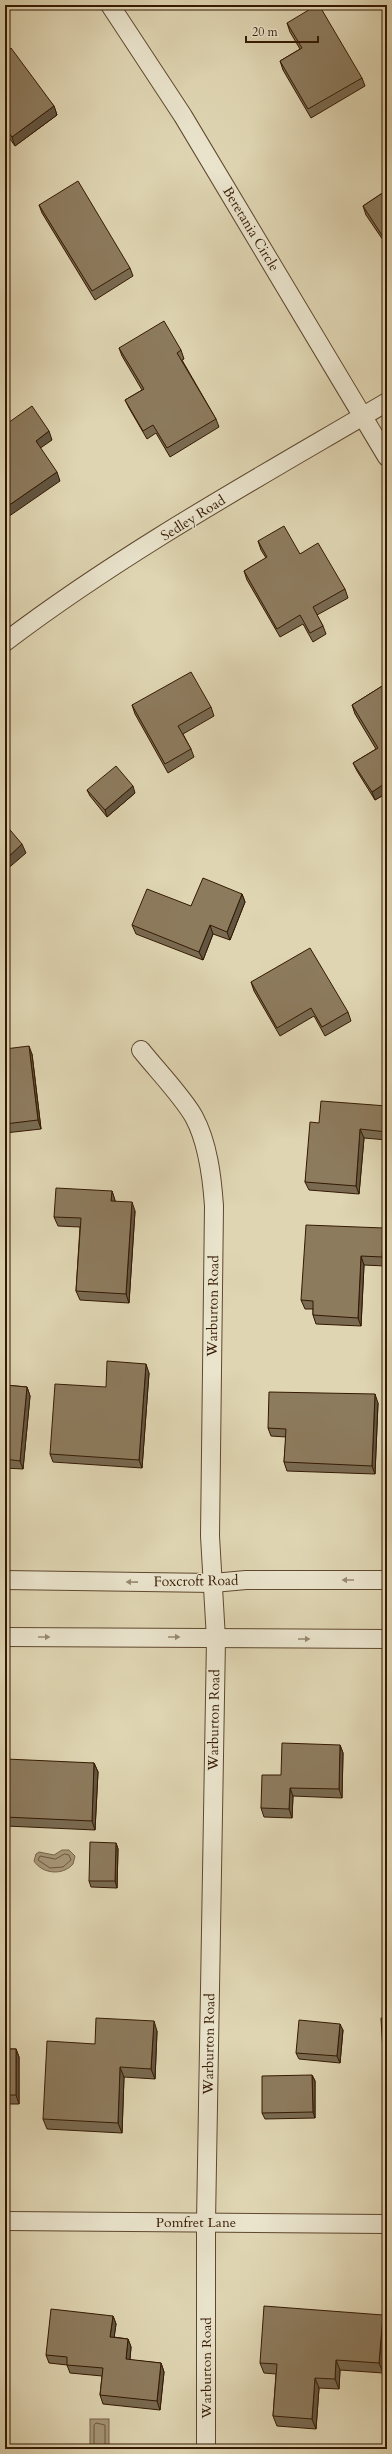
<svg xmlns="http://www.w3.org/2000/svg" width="392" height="2454" font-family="Cardo,serif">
<rect width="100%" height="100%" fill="#dfd5b2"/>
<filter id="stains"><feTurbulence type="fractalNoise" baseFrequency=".005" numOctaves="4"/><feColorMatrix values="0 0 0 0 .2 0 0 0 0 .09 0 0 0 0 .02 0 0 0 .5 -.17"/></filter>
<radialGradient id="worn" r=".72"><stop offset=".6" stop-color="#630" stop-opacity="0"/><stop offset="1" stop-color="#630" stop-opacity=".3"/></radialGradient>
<!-- water -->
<g fill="#a59576" stroke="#786348">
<path d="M62,1850h7l6,6 -2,8c-10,12 -31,10 -39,-3l2,-7 3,-2 15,3z"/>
<rect x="5" y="1956" width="3" height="53"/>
<rect x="90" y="2419" width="19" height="30"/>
</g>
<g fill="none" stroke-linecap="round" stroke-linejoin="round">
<!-- shore -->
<g stroke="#6c573c" stroke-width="1">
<path d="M65,1854l4,1 2,5 -8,7 -13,1 -12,-8 2,-4 15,3z"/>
<path d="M94,2449v-24l2,-2 9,2v24"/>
</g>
<!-- street casing -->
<g stroke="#5f482e" stroke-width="20">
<g id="street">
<path d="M110,5l73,111 204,341"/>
<path d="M5,642c120,-91 253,-164 382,-240"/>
<path d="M141,1050c15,19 42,47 53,67 14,26 18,60 20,89l-4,330 6,103 -10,583v227"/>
<path d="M5,1580l208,3 33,-3h141"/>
<path d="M5,1637l382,2"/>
<path d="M5,2221l382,3"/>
</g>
</g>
<!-- street -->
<use href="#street" stroke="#eae4cd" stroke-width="18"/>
</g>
<!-- wall -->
<g fill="#796a51" stroke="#341902">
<path d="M287,23l75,55 3,8 -54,32 -28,-48 -3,-9 20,-12 -10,-17z"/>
<path d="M5,53l49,53 3,9 -42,31 -10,-14z"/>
<path d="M387,190v56l-21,-31 -3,-9z"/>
<path d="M39,205l91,63 3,8 -38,24 -53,-87z"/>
<path d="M119,348l62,2 3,9 -2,1 34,59 3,8 -49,30 -14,-24 -9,6 -18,-31 -4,-8 17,-10 -20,-34z"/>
<path d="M258,541l42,13 45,35 3,9 -31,17 6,11 3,8 -13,8 -10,-18 -23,13 -33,-57 -3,-9 22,-13 -5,-8z"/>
<path d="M387,683v110l-12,7 -18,-29 -4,-8 23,-14 -21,-35 -3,-9z"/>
<path d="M132,705l79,2 3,9 -31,18 8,15 3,8 -26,16 -33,-59z"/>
<path d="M87,790l48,3 -28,24 -17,-21z"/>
<path d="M242,894l3,8 -15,38 -17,-6 -10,26 -67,-26 -4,-9 59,-19z"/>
<path d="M251,982l97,30 3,9 -26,15 -11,-20 -34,20 -26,-45z"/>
<path d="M5,1049l27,5 9,75 -36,4z"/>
<path d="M387,1106v34l-23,-2 -5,56 -50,-4 -4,-8 14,-59z"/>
<path d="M112,1191l3,10 20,10 -6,92 -49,-3 -4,-9 4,-64 -22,-1 -4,-9z"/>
<path d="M384,1228l3,9 -2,29 -21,-1 -3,61 -45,-2 -3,-9v-6h-8l-4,-9z"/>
<path d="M149,1373l-7,95 -89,-6 -3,-8 56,-67z"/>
<path d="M5,1385l22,2 3,9 -7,73 -18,-1z"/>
<path d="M378,1403l-3,71 -88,-3 -3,-9 2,-25 -15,-1 -3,-8z"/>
<path d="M340,1745l3,8 -1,45 -49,-2 -1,22 -28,-1 -3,-9 20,-33z"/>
<path d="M94,1763l4,9 -3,58 -89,-4 -1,-3v-50z"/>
<path d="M116,1843l2,6 -1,39 -26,-1 -2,-6z"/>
<path d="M387,2018v41h-1l-3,-6z"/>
<path d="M343,2030l-3,33 -41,-4 -3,-6z"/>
<path d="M157,2031l-2,48 -31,-2 -2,56 -75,-4 -4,-10 52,-75z"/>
<path d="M5,2049h11l3,8v47h-14z"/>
<path d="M312,2075l3,6v37l-50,1 -3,-6z"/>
<path d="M383,2315l4,10 -4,48 -43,-3 -1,19 -20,-1 -3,41 -39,-3 -4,-10 3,-42 -12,-1 -4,-10z"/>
<path d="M113,2316l3,8 -2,13 14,2 3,8 -1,13 31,3 3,9 -4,38 -57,-6 -3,-9 2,-19 -32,-3 -3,-8 -18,-2 -3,-8z"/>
</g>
<!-- shaded-wall -->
<g fill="#635642" stroke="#341902">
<path d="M54,106l3,9 -42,31 -3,-9z"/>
<path d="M49,431l3,9 -13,9 -3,-8z"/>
<path d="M57,472l3,9 -55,38v-11z"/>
<path d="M387,782v11l-12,7 -3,-8z"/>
<path d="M133,786l2,7 -28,24 -2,-7z"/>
<path d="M22,844l4,9 -21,18v-11z"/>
<path d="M242,894l3,8 -15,38 -3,-8z"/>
<path d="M210,925l3,9 -10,26 -4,-8z"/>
<path d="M29,1046l3,8 9,75 -3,-9z"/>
<path d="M360,1129l4,9 -5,56 -3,-8z"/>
<path d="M112,1191l3,9 -1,9 -3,-8z"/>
<path d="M132,1202l3,9 -6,92 -3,-9z"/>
<path d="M384,1228l3,9 -2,29 -3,-9z"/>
<path d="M361,1256l3,9 -3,61 -3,-8z"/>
<path d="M146,1364l3,9 -7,95 -3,-8z"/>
<path d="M27,1387l3,9 -7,73 -3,-8z"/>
<path d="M375,1394l3,9 -3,71 -3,-8z"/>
<path d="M340,1745l3,8 -1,45 -3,-9z"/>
<path d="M94,1763l4,9 -3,58 -3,-9z"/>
<path d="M290,1788l3,8 -1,22 -3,-9z"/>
<path d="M116,1843l2,6 -1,39 -2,-7z"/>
<path d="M154,2021l3,10 -2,48 -4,-10z"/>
<path d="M340,2024l3,6 -3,33 -3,-7z"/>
<path d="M16,2049l3,8v47l-3,-9z"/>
<path d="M120,2067l4,10 -2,56 -4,-10z"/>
<path d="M312,2075l3,6v37l-2,-6z"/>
<path d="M383,2315l4,10 -4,48 -4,-10z"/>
<path d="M113,2316l3,8 -3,22 -3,-9z"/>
<path d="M128,2339l3,8 -2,21 -3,-9z"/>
<path d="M336,2360l4,10 -1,19 -4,-10z"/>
<path d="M161,2363l3,9 -4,38 -3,-9z"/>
<path d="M315,2378l4,10 -3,41 -4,-10z"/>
</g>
<!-- building -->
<g fill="#8d7b5e" stroke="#341902">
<path d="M317,5h2l43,73 -54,31 -28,-48 22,-13 -15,-25z"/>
<path d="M11,48l43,58 -42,31 -7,-9v-75z"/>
<path d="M78,181l52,87 -38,23 -53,-86z"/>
<path d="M387,190v53l-24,-37z"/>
<path d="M164,321l17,29 -4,3 39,66 -49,29 -14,-23 -10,6 -18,-31 19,-11 -25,-41z"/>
<path d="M32,406l17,25 -13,10 21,31 -52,36v-83z"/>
<path d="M284,526l16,28 18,-11 27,46 -32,18 10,19 -13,7 -10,-18 -23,14 -33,-58 23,-14 -9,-16z"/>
<path d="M191,672l20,35 -33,19 13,23 -26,15 -33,-59z"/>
<path d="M387,683v99l-15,10 -19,-29 25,-15 -26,-43z"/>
<path d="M116,766l17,20 -28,24 -18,-20z"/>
<path d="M5,824l17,20 -17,16z"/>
<path d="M203,878l39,16 -15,38 -17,-7 -11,27 -67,-27 15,-36 44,17z"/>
<path d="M310,948l38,64 -26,15 -11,-19 -34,20 -26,-46z"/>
<path d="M29,1046l9,74 -33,4v-75z"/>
<path d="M321,1101l66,5v26l-27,-3 -4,57 -51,-4 5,-60 9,1z"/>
<path d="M56,1188l56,3 -1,10 21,1 -6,92 -50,-3 5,-73 -27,-1z"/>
<path d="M306,1225l78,3 -2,29 -21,-1 -3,62 -45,-3v-14l-12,-1z"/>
<path d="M107,1361l39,3 -7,96 -89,-6 5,-70 51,3z"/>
<path d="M5,1385l22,2 -7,74 -15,-2z"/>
<path d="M269,1392l106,2 -3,72 -88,-4 2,-33 -18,-1z"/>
<path d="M282,1743l58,2 -1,44 -49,-1 -1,21 -28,-1 1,-33h19z"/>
<path d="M6,1759l88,4 -2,58 -87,-4v-44z"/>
<path d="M90,1842l26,1 -1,38h-26z"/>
<path d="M96,2018l58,3 -3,48 -31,-2 -2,56 -75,-4 4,-78 48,3z"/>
<path d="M381,2018h6v35h-4z"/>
<path d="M299,2020l41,4 -3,32 -41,-3z"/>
<rect x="5" y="2049" width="11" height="46"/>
<path d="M312,2075l1,37 -51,1v-37z"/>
<path d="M264,2306l119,9 -4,48 -43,-3 -1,19 -20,-1 -3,41 -39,-3 4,-52 -17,-1z"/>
<path d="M51,2309l62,7 -3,21 18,2 -2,20 35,4 -4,38 -57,-6 3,-27 -36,-3v-8l-21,-2z"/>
</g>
<!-- one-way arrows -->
<defs><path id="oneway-solid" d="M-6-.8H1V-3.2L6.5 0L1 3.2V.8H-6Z"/></defs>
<g fill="#988972">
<use href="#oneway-solid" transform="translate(348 1580) rotate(180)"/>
<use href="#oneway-solid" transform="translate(132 1582) rotate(-179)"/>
<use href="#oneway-solid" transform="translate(44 1637)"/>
<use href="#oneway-solid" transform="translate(174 1637)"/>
<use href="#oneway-solid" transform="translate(304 1639)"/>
</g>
<g text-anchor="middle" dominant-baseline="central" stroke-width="3" stroke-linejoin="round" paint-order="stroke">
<!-- street labels -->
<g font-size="14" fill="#341902" stroke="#eae4cd">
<text transform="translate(251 229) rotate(59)">Beretania Circle</text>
<text transform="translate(193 518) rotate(-32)">Sedley Road</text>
<text transform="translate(213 1306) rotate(-89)">Warburton Road</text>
<text transform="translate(196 1581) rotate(-1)">Foxcroft Road</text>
<text transform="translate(214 1720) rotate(-89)">Warburton Road</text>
<text transform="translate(209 2044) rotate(-89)">Warburton Road</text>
<text x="196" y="2222">Pomfret Lane</text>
<text transform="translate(206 2368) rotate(-90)">Warburton Road</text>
</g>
</g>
<!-- margin -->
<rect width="392" height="2454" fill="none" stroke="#dfd5b2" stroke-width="20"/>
<rect x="6" y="6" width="380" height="2442" fill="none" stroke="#341902" stroke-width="2"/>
<rect x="10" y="10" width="372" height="2434" fill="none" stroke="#341902"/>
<!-- scale -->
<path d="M246 36v6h72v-6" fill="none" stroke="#341902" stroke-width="2"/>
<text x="252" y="36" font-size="12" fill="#341902" stroke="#eae4cd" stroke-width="3" paint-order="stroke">20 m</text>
<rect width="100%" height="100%" filter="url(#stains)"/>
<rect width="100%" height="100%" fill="url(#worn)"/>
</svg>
